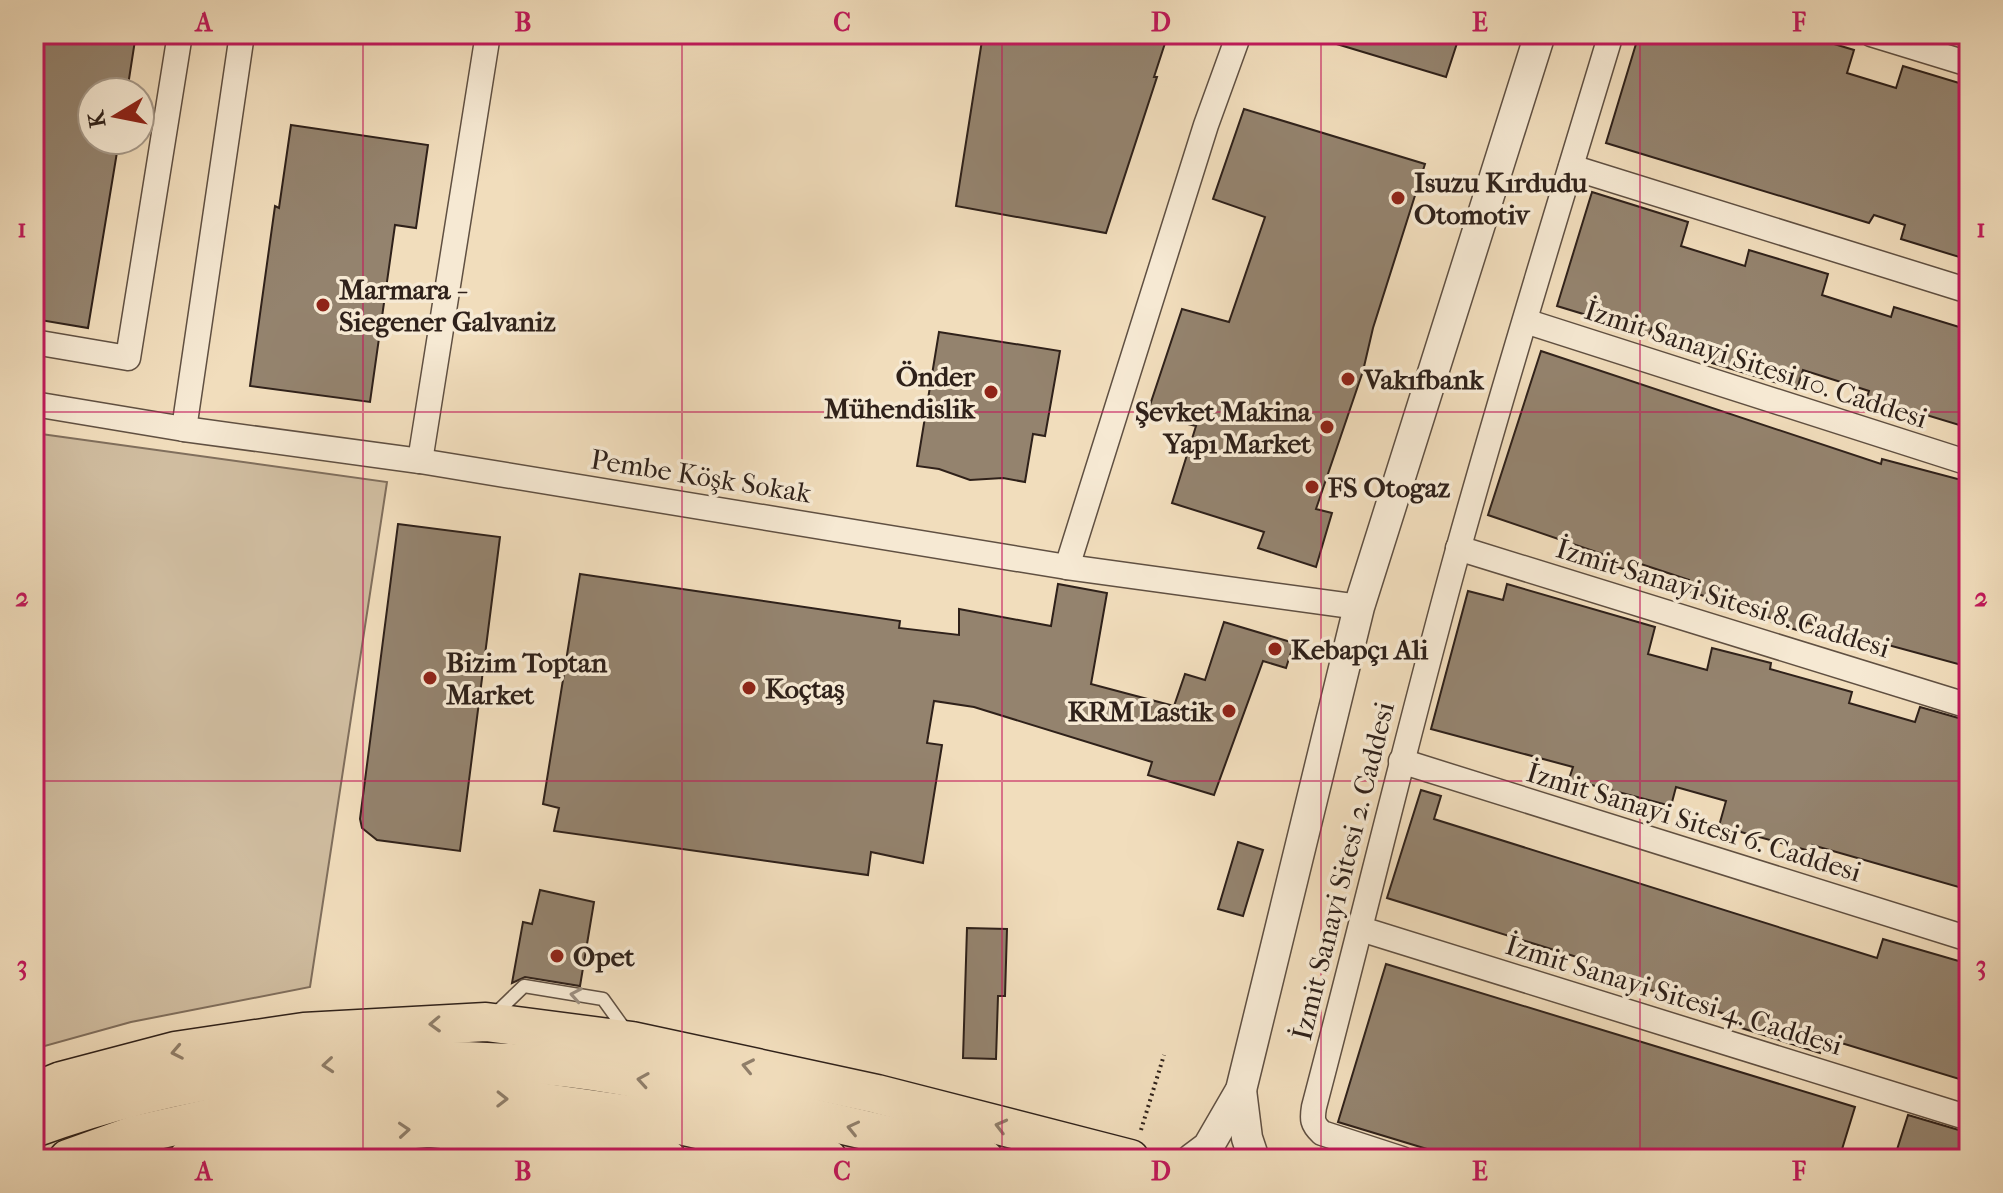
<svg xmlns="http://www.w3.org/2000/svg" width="2003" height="1193" font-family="'IM FELL French Canon',serif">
<rect width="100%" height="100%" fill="#f1ddbc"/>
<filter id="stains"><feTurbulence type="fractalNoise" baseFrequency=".0025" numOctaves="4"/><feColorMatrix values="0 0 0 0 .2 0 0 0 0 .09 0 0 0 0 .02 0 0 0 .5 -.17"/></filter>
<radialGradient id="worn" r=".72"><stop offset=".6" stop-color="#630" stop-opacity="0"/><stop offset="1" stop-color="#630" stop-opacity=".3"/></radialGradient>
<!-- green -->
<path fill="#d0bda0" stroke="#806f5d" stroke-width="2" d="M34,433l353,49 -77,505 -179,35 -97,27z"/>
<!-- building -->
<g fill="#94836e" stroke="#2f211a" stroke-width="2">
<path d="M34,34h102l-9,58h-35v48h27l-31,188 -54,-9z"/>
<path d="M983,34h185l-14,43h3l-51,156 -150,-27z"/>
<path d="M1321,34h139l-14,43 -126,-38z"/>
<path d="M1639,34h162l53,16 -7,23 49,15 7,-22 66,20v174l-68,-21 4,-14 -31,-10 -5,8 -263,-80z"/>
<path d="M1244,109l181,55 -52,164 -10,43 -47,138 16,4 -16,54 -58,-19 6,-16 -92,-29 24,-77 -49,-12 35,-105 47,13 36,-105 -52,-18z"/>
<path d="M291,125l137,20 -12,83 -21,-3 -25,177 -120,-16 25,-180 4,2z"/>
<path d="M1592,192l96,30 -7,24 64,20 4,-16 79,24 -6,21 69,22 3,-10 75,23v98l-102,-31 2,-6 -66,-21 -6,19 -85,-26 4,-15 -64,-20 -3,6 -92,-28z"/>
<path d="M939,332l121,19 -15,85 -12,-2 -8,48 -22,-4 -33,2 -31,-11 -22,-3z"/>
<path d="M1541,351l340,113 1,-5 87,23v185l-162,-44 -4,9 -31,-10 1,-3 -87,-29 3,-10 -60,-20 -3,10 -26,-9 2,-7 -114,-39z"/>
<path d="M398,524l102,13 -40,314 -83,-11 -15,-12 -2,-9z"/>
<path d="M580,574l320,47 -1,7 60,7v-26l92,17 7,-42 49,9 -16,91 83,22 11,-32 20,6 19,-58 70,21 -8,25 -23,-7 -49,134 -66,-20 4,-13 -178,-55 -40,-6 -7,42 15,2 -19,118 -52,-11 -3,23 -314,-44 5,-23 -16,-4z"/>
<path d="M1507,584l148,43 -7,27 59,16 5,-22 59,15 -1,6 82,23 -3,11 66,19 5,-15 49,14v169l-157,-45 -2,6 -91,-25 7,-25 -50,-14 -5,19 -102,-27 4,-12 -142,-38 37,-138 35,9z"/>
<path d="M1421,790l20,6 -7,23 443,139 6,-19 86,25v118l-144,-44 -5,15 -91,-29 2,-8 -153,-49 2,-9 -193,-60z"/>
<path d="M1238,842l25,8 -20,66 -25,-7z"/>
<path d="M540,890l54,12 -14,84 -55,-9 -13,6 11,-61 9,2z"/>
<path d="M967,928l40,1 -2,67h-7l-2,63 -33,-1z"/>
<path d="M1386,964l469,143 -16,52h-379l-122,-37z"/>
<path d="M1908,1115l61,18v26h-75z"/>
</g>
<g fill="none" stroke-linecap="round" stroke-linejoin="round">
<!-- service casing -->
<g stroke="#605042" stroke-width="15">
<path id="service" d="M494,1015l30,-29 79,13 23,32"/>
</g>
<!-- minor casing -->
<g stroke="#605042" stroke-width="27">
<g id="minor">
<path d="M1871,34l98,30"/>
<path d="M1571,167l398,124"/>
<path d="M1525,321l444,142"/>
<path d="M34,342l94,16 52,-324"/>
<path d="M34,404l150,25 236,32 647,106 292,40"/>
<path d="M184,429l58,-395"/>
<path d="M420,461l68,-427"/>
<path d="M1458,548l511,158"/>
<path d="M1067,567l139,-442 33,-91"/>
<path d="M1401,761l568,178"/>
<path d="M1361,929l608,189"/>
<path d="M1402,1159l-80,-26c-10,-9 -10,-14 -8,-26 49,-186 93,-372 144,-557 48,-173 101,-344 153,-516"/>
</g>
</g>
<!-- tertiary casing -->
<g stroke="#605042" stroke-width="33">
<g id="tertiary">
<path d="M1241,1090l6,48 7,21"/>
<path d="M1192,1159l16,-12 33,-57 118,-483 181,-573"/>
</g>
</g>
<!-- primary casing -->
<g stroke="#2f211a" stroke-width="41">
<g id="primary">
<path d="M34,1092l27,-11 114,-30 129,-19 182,-10 146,19 245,53 253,65"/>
<path d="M34,1128c165,-61 344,-77 518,-62 76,7 151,27 226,44 68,16 138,31 206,49"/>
<path d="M68,1159l67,-24 120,-27 133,-12 130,3 127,18 183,42"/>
<path d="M188,1159l110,-22 131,-9 130,10 108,21"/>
</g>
</g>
<!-- path -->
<path stroke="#2f211a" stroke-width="4" stroke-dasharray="2 4" stroke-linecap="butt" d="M1141,1130l23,-75"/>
<!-- service -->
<use href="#service" stroke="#f6e9d3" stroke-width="12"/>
<!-- minor -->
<use href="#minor" stroke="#f6e9d3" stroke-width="24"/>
<!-- tertiary -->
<use href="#tertiary" stroke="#f6e9d3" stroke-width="30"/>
<!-- primary -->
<use href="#primary" stroke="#f1ddbc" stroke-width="38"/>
</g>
<!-- one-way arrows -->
<defs><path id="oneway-chevron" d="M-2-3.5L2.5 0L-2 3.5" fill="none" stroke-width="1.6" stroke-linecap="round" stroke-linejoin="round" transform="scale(2)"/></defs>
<use stroke="#9c8f80" href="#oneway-chevron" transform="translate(576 995) rotate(-170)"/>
<g stroke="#907f6b">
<use href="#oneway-chevron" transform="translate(435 1024) rotate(178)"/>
<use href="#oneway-chevron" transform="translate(177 1052) rotate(169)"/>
<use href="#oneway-chevron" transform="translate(328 1065) rotate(175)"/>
<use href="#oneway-chevron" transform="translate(748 1066) rotate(-168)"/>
<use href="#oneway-chevron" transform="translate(643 1080) rotate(-171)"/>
<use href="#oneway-chevron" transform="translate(502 1099) rotate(1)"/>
<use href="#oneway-chevron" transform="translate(1001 1126) rotate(-166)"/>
<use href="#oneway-chevron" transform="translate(853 1128) rotate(-167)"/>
<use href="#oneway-chevron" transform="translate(404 1130) rotate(-4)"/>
</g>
<!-- grid -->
<path fill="none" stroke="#c2185b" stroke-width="2" stroke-opacity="0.55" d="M363,34v1125M682,34v1125M1002,34v1125M1321,34v1125M1640,34v1125M34,412h1935M34,781h1935"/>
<!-- markers -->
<g fill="#8f2418" stroke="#f6e9d3" stroke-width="3">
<circle cx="1398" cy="198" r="8"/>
<circle cx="323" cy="305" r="8"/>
<circle cx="1348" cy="379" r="8"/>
<circle cx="991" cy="392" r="8"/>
<circle cx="1327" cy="427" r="8"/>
<circle cx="1312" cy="487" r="8"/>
<circle cx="1275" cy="649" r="8"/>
<circle cx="430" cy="678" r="8"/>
<circle cx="749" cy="688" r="8"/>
<circle cx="1229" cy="711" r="8"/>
<circle cx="557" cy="956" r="8"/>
</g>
<g text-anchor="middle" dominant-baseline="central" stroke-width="7" stroke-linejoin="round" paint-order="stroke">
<!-- poi labels -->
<g font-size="28" font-weight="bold" fill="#2f211a" stroke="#f6e9d3" text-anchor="start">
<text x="1414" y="182">Isuzu Kırdudu<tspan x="1414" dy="32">Otomotiv</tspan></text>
<text x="339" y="289">Marmara -<tspan x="339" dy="32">Siegener Galvaniz</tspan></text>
<text x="975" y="376" text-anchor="end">Önder<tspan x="975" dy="32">Mühendislik</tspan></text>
<text x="1364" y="379">Vakıfbank</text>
<text x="1311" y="411" text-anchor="end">Şevket Makina<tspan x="1311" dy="32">Yapı Market</tspan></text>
<text x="1328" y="487">FS Otogaz</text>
<text x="1291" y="649">Kebapçı Ali</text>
<text x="446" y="662">Bizim Toptan<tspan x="446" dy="32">Market</tspan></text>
<text x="765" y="688">Koçtaş</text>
<text x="1213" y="711" text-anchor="end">KRM Lastik</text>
<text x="573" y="956">Opet</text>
</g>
<!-- street labels -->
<g font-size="28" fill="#2f211a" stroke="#f6e9d3">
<text transform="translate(1756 364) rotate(18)">İzmit Sanayi Sitesi 10. Caddesi</text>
<text transform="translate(701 476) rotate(9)">Pembe Köşk Sokak</text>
<text transform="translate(1723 598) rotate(17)">İzmit Sanayi Sitesi 8. Caddesi</text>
<text transform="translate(1694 822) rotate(17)">İzmit Sanayi Sitesi 6. Caddesi</text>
<text transform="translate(1343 871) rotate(-76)">İzmit Sanayi Sitesi 2. Caddesi</text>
<text transform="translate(1674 995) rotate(17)">İzmit Sanayi Sitesi 4. Caddesi</text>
</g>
</g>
<!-- margin -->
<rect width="2003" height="1193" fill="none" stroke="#f1ddbc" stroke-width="88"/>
<!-- north arrow -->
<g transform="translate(116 116) rotate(260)"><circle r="38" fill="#f6e9d3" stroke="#a69989" stroke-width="2"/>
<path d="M0-6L14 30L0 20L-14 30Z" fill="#8f2418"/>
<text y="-12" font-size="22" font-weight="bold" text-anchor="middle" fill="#2f211a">K</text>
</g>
<rect x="44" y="44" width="1915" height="1105" fill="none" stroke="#c2185b" stroke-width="3"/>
<g font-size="26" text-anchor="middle" font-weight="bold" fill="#c2185b">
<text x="204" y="31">A</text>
<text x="523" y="31">B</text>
<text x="842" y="31">C</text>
<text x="1161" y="31">D</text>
<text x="1480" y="31">E</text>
<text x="1799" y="31">F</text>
<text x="22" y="237">1</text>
<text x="1981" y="237">1</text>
<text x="22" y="606">2</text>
<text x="1981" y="606">2</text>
<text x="22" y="974">3</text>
<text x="1981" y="974">3</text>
<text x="204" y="1180">A</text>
<text x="523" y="1180">B</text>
<text x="842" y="1180">C</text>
<text x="1161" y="1180">D</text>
<text x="1480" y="1180">E</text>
<text x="1799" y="1180">F</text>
</g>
<rect width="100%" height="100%" filter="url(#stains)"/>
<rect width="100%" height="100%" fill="url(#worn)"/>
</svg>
